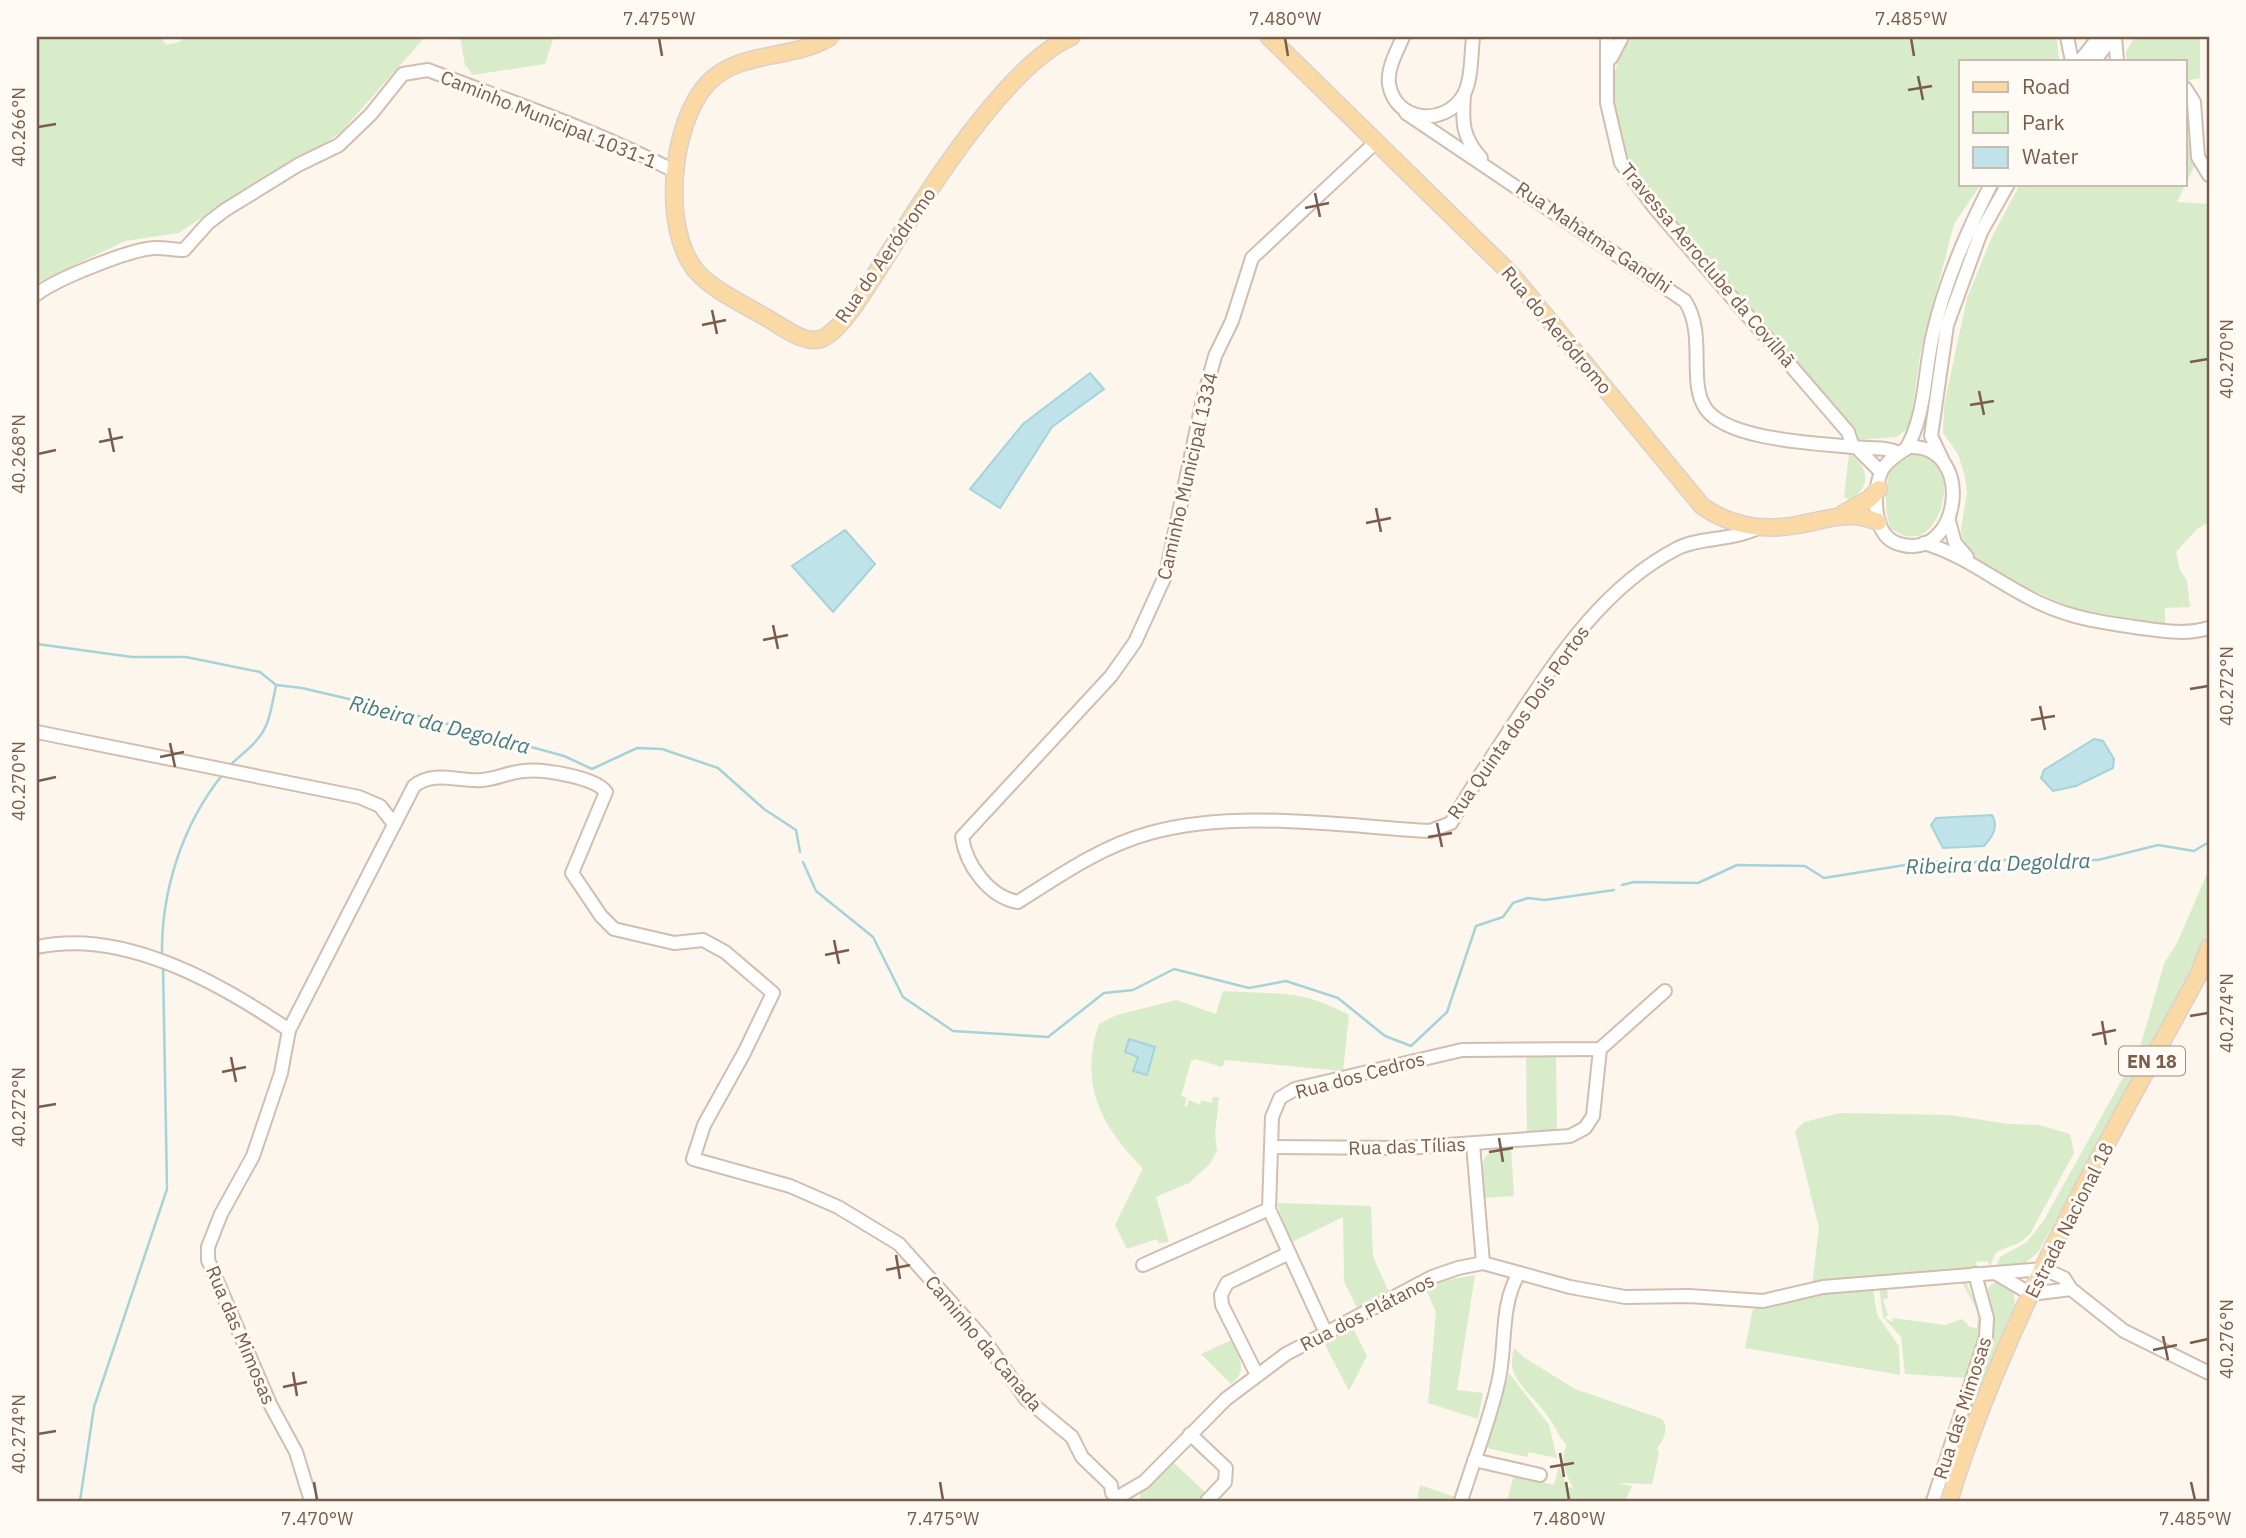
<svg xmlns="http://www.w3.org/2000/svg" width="2246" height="1538" font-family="'IBM Plex Sans',sans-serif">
<rect width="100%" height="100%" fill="#fdf6ec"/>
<!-- green -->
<g fill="#d8ecc9">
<path d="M37,37h124l5,8 13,-3 6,-5h240l-83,94 -19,14 -97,56 -47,32 -54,8 -88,42z"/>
<path d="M460,37h94l-9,27 -72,11 -8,-10z"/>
<path d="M1632,37h425l2,24h-98v123h20l-27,40 -34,131 -10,72 -14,10 -37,3 -2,-8 -15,-4 -210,-258c-18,-48 -34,-87 0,-133z"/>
<path d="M2135,37h65v41l-15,3v-20h-59v-10z"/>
<path d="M2185,97l4,48 6,20 -18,37 32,2 -2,274 2,1v43l-11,6 -22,24 4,18 7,11 3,26 -25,1v19l-84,-15 -60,-27 -45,-27 -12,-14 -3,-15 6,-37 -2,-15 -7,-23 -15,-21 1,-28 23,-107 25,-61 28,-53h165z"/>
<path d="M1915,451l17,5c4,6 9,12 11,20 7,31 -17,81 -52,52 -8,-14 -7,-60 8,-70 4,-3 11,-5 16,-7z"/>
<path d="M1849,454c21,12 22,34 1,46l-6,-3z"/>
<path d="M2209,869v61l-25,53 -145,268 -16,14 -22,3 -4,-4 3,-7 27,-15 17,-22 96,-173 24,-83 14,-23z"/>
<path d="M1223,991c55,4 75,-3 126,24l-6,56 -118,-11 -3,7 -27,-8 -4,2 -10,35 6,2 -3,8 3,1 2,-7 11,5 1,-5 11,3 1,-6h6l-4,37 2,17 -7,13 -21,19 -33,14 13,45 -10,1 -2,-4 -30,10 -12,-24 28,-57c-43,-42 -64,-85 -44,-144l18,-9 59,-15 40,14z"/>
<path d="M1526,1054h30l1,77 -30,1z"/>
<path d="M1840,1113l111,2 57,9 31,1 31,9 4,19 -44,81 -11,9 -23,9 -6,14 -3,-5 -11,1 1,5 -165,19 7,-58 -24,-97 9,-9z"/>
<path d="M1511,1147l3,49 -30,2c-2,-28 -10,-48 27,-51z"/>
<path d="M1277,1203l94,3 2,51 16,35 -32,16 -13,-27 -1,-64 -53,26z"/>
<path d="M1475,1275l-18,115 26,3 -5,26 -50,-16 8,-91 -11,-24 17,-7z"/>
<path d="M1965,1280c21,41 16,56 2,98l-62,-4 -4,-37 -18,-20 -4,-30 40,-4 -32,5 1,10 -5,2 5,15 -3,3 7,4 1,-4 52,7 17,-6 8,8 7,1 1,-16 -16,-30z"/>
<path d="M1993,1283h7l13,6 2,15 -36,85 -33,112h-7l53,-164 1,-12 -7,-34z"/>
<path d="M1873,1289l4,26 22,31 1,29 -155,-27 9,-44 85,-14z"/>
<path d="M1352,1326l15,30 -18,35 -26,-50z"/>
<path d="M1231,1340c8,17 18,31 0,44l-30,-30z"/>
<path d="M1514,1348l11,10 50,31 87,30c8,9 1,22 -5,29l2,5 -7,31 -35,-1 15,3 -7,15h-118l7,-26 40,10 5,-18 8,20 6,1c-7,-14 -14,-29 -6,-43 -9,-9 -11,-17 -18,-27 -9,-15 -27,-28 -34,-43 -5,-10 -3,-18 -1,-27z"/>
<path d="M1509,1373l40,52 8,33 -28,-6 -2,5 -40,-9z"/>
<path d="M1173,1462l33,31 -7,8h-59v-9z"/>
<path d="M1420,1485l35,12 -2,4h-36z"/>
</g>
<!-- water -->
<g fill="#bfe3e8" stroke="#a5d3da" stroke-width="2">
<path d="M1090,373l14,16 -52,38 -52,81 -30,-19 53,-65z"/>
<path d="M845,530l30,34 -42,48 -41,-46z"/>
<path d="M2094,739l9,2 11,18 -1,9 -37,18 -23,5 -12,-13 3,-8z"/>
<path d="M1992,815c7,12 1,21 -8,31l-41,2 -12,-23 5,-7z"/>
<path d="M1129,1039l26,8 -8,28 -14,-4 5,-14 -13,-5z"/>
</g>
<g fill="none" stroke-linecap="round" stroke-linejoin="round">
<!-- stream -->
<g stroke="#a5d3da" stroke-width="2.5">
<path d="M37,644l95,13h54l74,15 16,13 26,3 102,24 160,44 28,13 45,-21 25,1 56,19 46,41 32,21 4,22"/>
<path d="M230,765c36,-31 37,-32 46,-80"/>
<path d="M803,862l13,29 57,46 30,60 50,34 95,6 56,-44 29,-3 41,-21 75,19 37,-7 52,17 47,38 26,10 36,-34 29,-86 27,-9 10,-14 15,-5 17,2 69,-10"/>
<path d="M1622,885l12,-3 64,1 39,-18 68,1 19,12 106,-17 34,3 23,-4h111l60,-15 36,6 15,-9"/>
<path d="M162,956c-1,-65 20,-131 61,-182"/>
<path d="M80,1501l14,-94 73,-218 -4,-225"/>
</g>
<!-- minor casing -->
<g stroke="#d1beb0" stroke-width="16">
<g id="minor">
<path d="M1403,37c-6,14 -16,31 -14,47 6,38 55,43 74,12 9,-15 8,-42 10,-59"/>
<path d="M1607,37v66l14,60 33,44 194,225 5,15"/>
<path d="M2067,37l5,24"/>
<path d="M2115,37l2,24"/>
<path d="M1611,58l11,-21"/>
<path d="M2080,61l19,-24"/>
<path d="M2094,61l19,-24"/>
<path d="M2185,88l9,14 4,55 11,18"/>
<path d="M1464,95c-2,27 -2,42 17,63"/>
<path d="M1406,113l279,188c22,34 2,82 21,108 22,31 109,34 146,38 17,2 31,-1 47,6"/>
<path d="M1377,141l-125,117 -20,63 -17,35 -13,48 -36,170 -31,68 -24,34 -149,161c4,28 27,60 56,65 42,-27 84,-56 132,-69 86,-24 191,-7 280,-2l21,-8c19,-34 41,-66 62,-98 45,-68 91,-139 165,-177 22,-11 55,-7 82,-21"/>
<path d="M37,294c19,-15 96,-46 119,-46 10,0 19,2 28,2l24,-27 17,-13 73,-45 41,-20 32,-31 32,-40 25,-4c83,32 168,60 248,102"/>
<path d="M1909,447c67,-3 52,116 -10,97 -27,-8 -26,-50 -18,-72 5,-11 18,-19 28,-25z"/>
<path d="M1857,448l24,24"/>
<path d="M1906,449c20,-34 18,-77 27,-115 12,-53 34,-102 58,-150"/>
<path d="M1942,459l-11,-23 16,-111 34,-93 27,-48"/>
<path d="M1949,521l6,22 12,14"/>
<path d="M1924,543c44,13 77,43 118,61 32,15 64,19 99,24 23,3 45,7 68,0"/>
<path d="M37,732l322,65 21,9 14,18"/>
<path d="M37,947c86,-19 183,36 252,83"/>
<path d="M1473,1144l10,119"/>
<path d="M1271,1147l135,1 164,-12 15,-8 8,-12 7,-67"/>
<path d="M1143,1265l126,-56"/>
<path d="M1997,1274l34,20 40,-5"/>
<path d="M1325,1331l-56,-122 3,-92 8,-19 15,-9 167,-39 138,-1 65,-58"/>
<path d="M1257,1375l-35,-70 -1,-10 6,-12 60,-29"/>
<path d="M1190,1434l36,34 -1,14 -18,19"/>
<path d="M1474,1460l66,15"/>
<path d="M1120,1496l24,-14 82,-83 60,-45 146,-77 26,-9 25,-5 87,24 55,10 64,-1 74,5 60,-14 221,-18 20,9 7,11 53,42 85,42"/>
<path d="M311,1501l-15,-49 -26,-48 -62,-144v-13l13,-33 32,-58 28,-83 8,-43 125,-244c20,-16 45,-4 68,-6 14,-1 28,-8 42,-9 19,-2 71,6 82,21l-34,81 29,43 13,13 60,14 29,-3 22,12 48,41 -29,60 -40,72 -11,34 97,27 48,21 61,37 83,93 44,62 46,38 10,20 29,28 1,8"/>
<path d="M1461,1501c12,-39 28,-78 37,-118 9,-36 1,-76 21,-110"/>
<path d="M1933,1501l53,-164 1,-19 -12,-44"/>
</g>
</g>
<!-- major casing -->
<g stroke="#dad1cd" stroke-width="19">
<g id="major">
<path d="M830,37c-38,24 -89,12 -122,46 -37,39 -48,146 -11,189 18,20 51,34 75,49 14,8 36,26 53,16 20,-11 45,-55 58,-75 39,-62 123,-197 188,-225"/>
<path d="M1269,37l242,237 191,232c28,20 62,25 95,19 30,-5 52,-16 81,-3"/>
<path d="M1844,513l25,-14 10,-10"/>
<path d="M1949,1501c57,-186 158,-357 250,-527l10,-27"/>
</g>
</g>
<!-- minor -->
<use href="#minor" stroke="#fff" stroke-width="12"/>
<!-- major -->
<use href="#major" stroke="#fbd9a5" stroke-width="16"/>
</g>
<!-- ticks -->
<path fill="none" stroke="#7a5c4d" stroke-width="2.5" d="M659,38l3,18M1285,38l3,18M1911,38l3,18M1918,76l5,24M1908,90l24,-4M38,127l18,-3M1315,193l5,24M1305,208l24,-5M712,310l5,24M702,325l24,-5M2190,362l18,-3M1979,391l5,24M1970,405l24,-4M109,428l5,24M99,442l24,-5M38,454l18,-4M1376,508l5,24M1366,523l25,-5M773,625l5,24M763,640l25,-5M2190,689l18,-3M2040,706l5,24M2031,720l24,-4M170,743l5,24M160,757l24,-5M38,781l18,-4M1437,823l5,24M1428,837l24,-4M834,940l5,24M825,955l24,-5M2190,1016l18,-3M2102,1021l4,24M2092,1035l24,-5M231,1057l5,25M222,1072l24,-5M38,1107l18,-3M1499,1138l4,24M1489,1152l24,-4M896,1255l4,24M886,1270l24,-5M2163,1336l5,24M2190,1343l18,-4M2153,1350l24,-5M293,1372l4,24M283,1387l24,-5M38,1434l18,-3M1560,1453l4,24M1550,1467l24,-4M314,1482l3,18M940,1482l3,18M1566,1482l3,18M2191,1482l4,18"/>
<g text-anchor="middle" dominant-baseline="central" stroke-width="6" stroke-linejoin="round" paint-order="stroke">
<!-- shield labels -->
<rect fill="#fffaf3" stroke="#a28b7f" stroke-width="2" x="2119" y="1046.5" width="66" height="29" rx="5"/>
<g font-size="18" font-weight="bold" fill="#7a5c4d">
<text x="2152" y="1061">EN 18</text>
</g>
<!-- street labels -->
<g font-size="19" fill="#7a5c4d" stroke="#fffaf3">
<text transform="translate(549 119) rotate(22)">Caminho Municipal 1031-1</text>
<text transform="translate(1594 237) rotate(34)">Rua Mahatma Gandhi</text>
<text transform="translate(885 255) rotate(-55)">Rua do Aeródromo</text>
<text transform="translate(1708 265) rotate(50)">Travessa Aeroclube da Covilhã</text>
<text transform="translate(1557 330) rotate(50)">Rua do Aeródromo</text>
<text transform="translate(1187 476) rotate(-77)">Caminho Municipal 1334</text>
<text transform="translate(1518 722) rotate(-55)">Rua Quinta dos Dois Portos</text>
<text transform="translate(1360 1075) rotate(-15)">Rua dos Cedros</text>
<text transform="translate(1407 1146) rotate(-2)">Rua das Tílias</text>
<text transform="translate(2069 1220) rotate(-63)">Estrada Nacional 18</text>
<text transform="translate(1367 1312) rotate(-27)">Rua dos Plátanos</text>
<text transform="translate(241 1335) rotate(67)">Rua das Mimosas</text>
<text transform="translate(984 1343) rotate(50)">Caminho da Canada</text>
<text transform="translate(1962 1408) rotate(-72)">Rua das Mimosas</text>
</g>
<!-- water labels -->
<g font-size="21" font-style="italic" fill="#437c86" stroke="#fffaf3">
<text transform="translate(440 724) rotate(14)">Ribeira da Degoldra</text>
<text transform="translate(1998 863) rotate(-2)">Ribeira da Degoldra</text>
</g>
</g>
<!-- border -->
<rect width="2246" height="1538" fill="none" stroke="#fffaf3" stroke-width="77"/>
<!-- legend -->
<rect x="1959" y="60" width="228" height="126" fill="#fffaf3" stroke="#cabbb1" stroke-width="2"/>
<rect x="1973" y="82" width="35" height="10" fill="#fbd9a5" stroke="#cabbb1" stroke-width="2"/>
<text x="2022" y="94" font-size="21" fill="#7a5c4d">Road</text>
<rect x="1973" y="112" width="35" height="21" fill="#d8ecc9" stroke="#cabbb1" stroke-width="2"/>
<text x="2022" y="130" font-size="21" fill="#7a5c4d">Park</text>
<rect x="1973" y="147" width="35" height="21" fill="#bfe3e8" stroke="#cabbb1" stroke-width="2"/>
<text x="2022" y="164" font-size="21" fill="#7a5c4d">Water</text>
<rect x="38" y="38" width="2170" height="1462" fill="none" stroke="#7a5c4d" stroke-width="2.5"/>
<g font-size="18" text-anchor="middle" fill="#7a5c4d">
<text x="659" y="25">7.475°W</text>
<text x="1285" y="25">7.480°W</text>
<text x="1911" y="25">7.485°W</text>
<text transform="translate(19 127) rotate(-90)" y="6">40.266°N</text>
<text transform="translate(2227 359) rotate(-90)" y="6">40.270°N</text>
<text transform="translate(19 454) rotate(-90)" y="6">40.268°N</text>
<text transform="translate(2227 686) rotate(-90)" y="6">40.272°N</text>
<text transform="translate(19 781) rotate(-90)" y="6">40.270°N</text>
<text transform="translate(2227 1013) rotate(-90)" y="6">40.274°N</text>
<text transform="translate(19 1107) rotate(-90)" y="6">40.272°N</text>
<text transform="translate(2227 1339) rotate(-90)" y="6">40.276°N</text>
<text transform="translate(19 1434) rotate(-90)" y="6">40.274°N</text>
<text x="317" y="1525">7.470°W</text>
<text x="943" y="1525">7.475°W</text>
<text x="1569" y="1525">7.480°W</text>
<text x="2195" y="1525">7.485°W</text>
</g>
</svg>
